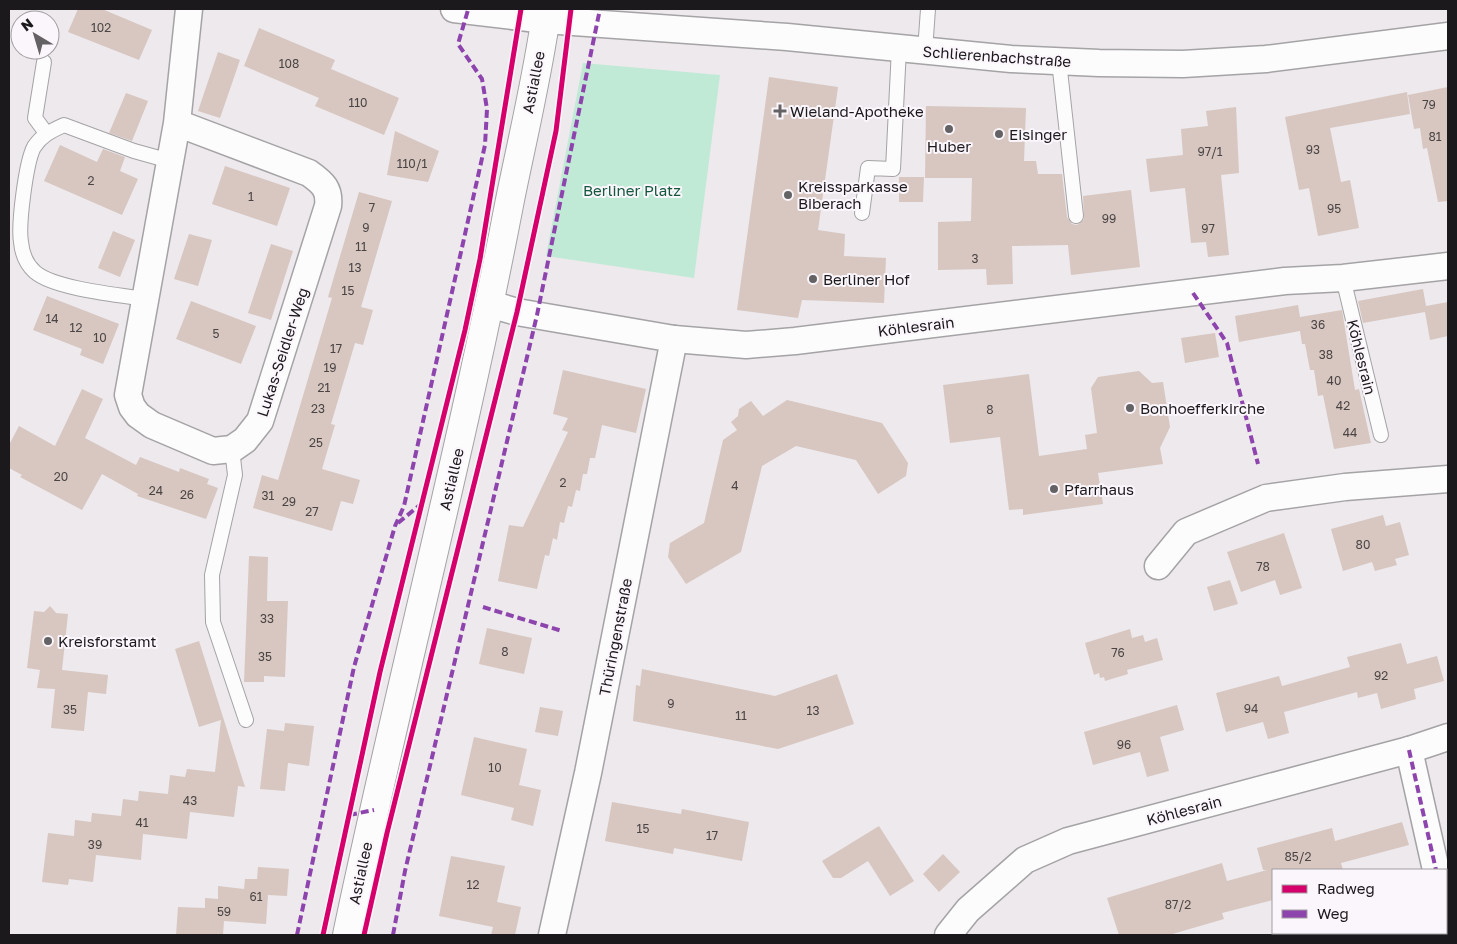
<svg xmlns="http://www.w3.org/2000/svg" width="1457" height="944" font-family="'Golos Text',sans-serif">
<rect width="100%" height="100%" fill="#ede9ed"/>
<!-- green -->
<path fill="#c0ead6" d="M583,63l137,12 -26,203 -148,-22z"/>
<!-- building -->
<g fill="#d7c7c0">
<path d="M78,9h24l50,21 -13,30 -71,-28z"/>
<path d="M259,28l76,32 -4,9 68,29 -15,37 -69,-29 4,-8 -75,-32z"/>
<path d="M218,52l22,8 -20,58 -22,-7z"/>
<path d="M769,77l69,10 -20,143 27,4 -1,22 42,2 -2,45 -82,-3 -4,18 -61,-8z"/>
<path d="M1448,87v114l-10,1 -11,-54 -4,1 -3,-21 -6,1 -6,-34z"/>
<path d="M1407,92l3,22 -80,14 11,54 9,-2 9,48 -41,8 -9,-48 -10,2 -14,-73z"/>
<path d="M126,93l22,8 -16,40 -23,-8z"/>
<path d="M926,106l100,2 -2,53h12l2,13h24l5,43 5,7 5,1 7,-6 -1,-23 48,-6 9,77 -69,8 -3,-30 -56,1 1,38 -26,1 -1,-16 -48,1v-48l33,-1 1,-43h-47z"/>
<path d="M1236,107l3,66 -18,2 8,80 -21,2 -2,-15 -15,1 -6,-55 -35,4 -4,-33 37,-4 -2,-26 27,-3 -2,-15z"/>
<path d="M395,131l44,20 -11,31 -41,-7z"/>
<path d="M60,145l37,17 6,-13 22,8 -5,14 18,8 -16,36 -78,-34z"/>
<path d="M225,166l65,22 -13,38 -65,-22z"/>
<path d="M899,177h25l-1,25h-24z"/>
<path d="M359,192l33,9 -31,106 12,3 -10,35 -8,-2 -24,81 4,1 -13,44 38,11 -7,24 -12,-3 -9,30 -79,-23 9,-33 16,5 54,-182 -4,-1z"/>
<path d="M113,231l22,9 -15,37 -22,-9z"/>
<path d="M189,234l23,6 -14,46 -24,-7z"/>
<path d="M271,244l22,7 -22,69 -23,-7z"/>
<path d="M1423,289l3,17 22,-4v34l-18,4 -5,-28 -62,11 -5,-22z"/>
<path d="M47,296l72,28 -16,40 -23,-9 2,-6 -49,-19z"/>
<path d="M191,301l65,25 -15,38 -65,-25z"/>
<path d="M1298,305l2,12 42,-7 13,80 4,-1 12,54 -37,6 -11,-54 -5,1 -4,-26h-4l-5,-26h-3l-2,-13 -61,11 -4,-26z"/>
<path d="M1215,333l4,24 -34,6 -4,-25z"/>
<path d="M563,370l83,19 -10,44 -34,-8 -7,33h-5l-3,16h-4l-3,17 -4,-1 -4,17 -4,-1 -4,17 -4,-1 -3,18 -4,-2 -4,18 -4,-1 -8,34 -39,-8 11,-56 14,2 45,-95 -6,-2 6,-12 -15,-4z"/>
<path d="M1139,371l13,12 11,-1 7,45 -10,21 3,16 -65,9 5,31 -80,11v-6l-14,1 -9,-73 -50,6 -7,-58 86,-11 10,82 48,-7 -2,-14 12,-2 -6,-45 7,-11z"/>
<path d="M82,389l21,10 -18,39 51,27 4,-8 39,15 1,-4 29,11 -2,5 11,4 -12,31 -69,-23 1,-2 -36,-20 -20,36 -62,-33 2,-2 -13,-7v-23l10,-19 36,20z"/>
<path d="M787,400l95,23 26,40 -2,13 -28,18 -22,-34 -60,-14 -34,20 -21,86 -55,32 -18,-27 2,-14 34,-20 19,-83 14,-10 -6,-8 7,-6 1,-7 12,-8 12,15z"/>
<path d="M1383,515l3,11 14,-4 9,33 -14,4 2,6 -22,6 -3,-9 -29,9 -12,-42z"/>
<path d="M1284,533l18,55 -22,7 -5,-15 -34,12 -14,-40z"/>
<path d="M249,556l19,1 -1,44h21l-3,76 -21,-1v6h-20z"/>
<path d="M1230,580l8,24 -24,7 -7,-24z"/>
<path d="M50,606l6,7 12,1 -6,56 46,5 -2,19 -18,-2 -4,39 -33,-3 4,-39 -18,-1 3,-18 -13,-2 7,-57 10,1z"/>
<path d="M487,628l45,10 -8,36 -45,-10z"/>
<path d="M1130,629l2,9 11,-3 2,7 12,-4 6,22 -36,10 1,4 -23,7 -1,-4 -4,1 -1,-5 -5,2 -9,-32z"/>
<path d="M199,641l46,146 -7,-1 -4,31 -44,-5 -3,27 -44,-5 -2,26 -45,-5 -3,27 -24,-3 -1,6 -26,-3 6,-49 26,3 1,-16 16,2 1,-9 29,3 2,-17 15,2 1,-10 29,3 2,-19 15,2 2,-8 28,3 6,-52 -22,7 -24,-78z"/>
<path d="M1401,643l6,21 30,-8 7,25 -30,8 2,10 -35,10 -4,-16 -19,5 -1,-6 -73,20 5,21 -21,6 -5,-17 -37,10 -10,-39 63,-17 3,10 68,-19 -3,-10z"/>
<path d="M642,669l133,27 62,-22 17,50 -76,25 -145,-28 3,-36 4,1z"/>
<path d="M1177,705l7,25 -24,7 9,34 -22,6 -7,-25 -47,13 -9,-33z"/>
<path d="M540,707l23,4 -5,25 -23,-4z"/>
<path d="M285,723l29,3 -5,40 -21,-3 -3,28 -25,-2 7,-60 17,2z"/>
<path d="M474,737l53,12 -8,36 22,5 -8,36 -22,-6 3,-12 -53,-13z"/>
<path d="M612,802l69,12 1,-5 67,13 -7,39 -68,-13 -1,6 -68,-13z"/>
<path d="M1402,822l7,23 -68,18 2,7h-70v30l-51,13 2,6 -55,16h-50l-12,-37 115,-35 5,18 40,-11h-4l-6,-22 75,-20 3,13z"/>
<path d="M879,826l35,55 -24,15 -22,-35 -27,17h-8l-11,-17z"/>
<path d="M943,854l17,18 -21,20 -16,-18z"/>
<path d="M451,856l54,10 -8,36 24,5 -6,28h-24l2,-8 -54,-11z"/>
<path d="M258,867l31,2 -2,27 -19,-1 -2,29 -42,-3 -1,14h-47l2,-28 27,1v-10l13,1v-13l26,3 1,-10h12z"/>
</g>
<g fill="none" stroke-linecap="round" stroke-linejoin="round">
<!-- lane casing -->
<g stroke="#a5a3a5" stroke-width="16">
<g id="lane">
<path d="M925,51l3,-42"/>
<path d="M1059,61l17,155"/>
<path d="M44,62l-9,56 11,15"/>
<path d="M862,213l6,-45 25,1 6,-121"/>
<path d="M1343,278l38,157"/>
<path d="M146,299c-27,-4 -91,-10 -111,-27 -9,-8 -13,-19 -14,-30 -3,-17 5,-80 13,-95 8,-12 17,-16 30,-22l70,26 36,10"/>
<path d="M232,449l3,26 -23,100 1,47 33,98"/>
</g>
</g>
<!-- street casing -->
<g stroke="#a5a3a5" stroke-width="29">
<g id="street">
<path d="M454,9l91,11 242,17 224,22 88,4 84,1 83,-5 182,-23"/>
<path d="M177,123l132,50c14,10 21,16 19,33l-68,215 -15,19 -13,9 -19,2 -61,-26 -14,-10 -6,-8 -4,-12 49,-272 12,-114"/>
<path d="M490,304l27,8 157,27 72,6 49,-4 490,-60 58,-3 105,-12"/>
<path d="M1158,566l28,-34 80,-34 79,-11 103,-8"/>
<path d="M1409,750l27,120"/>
<path d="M1446,917l2,11"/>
<path d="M552,935l36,-162 86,-434"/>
<path d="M948,935l20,-25 57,-50 43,-19 341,-91 39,-13"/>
</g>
</g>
<!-- secondary casing -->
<g stroke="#a5a3a5" stroke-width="30">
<path id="secondary" d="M347,935c51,-244 115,-485 162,-730 13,-65 29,-130 38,-196"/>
</g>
<!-- lane -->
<use href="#lane" stroke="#fcfcfc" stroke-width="14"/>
<!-- street -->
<use href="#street" stroke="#fcfcfc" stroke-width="26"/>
<!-- secondary -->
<use href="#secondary" stroke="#fcfcfc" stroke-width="28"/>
<!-- quiet -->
<g stroke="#8e44ad" stroke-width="4" stroke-dasharray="8 4" stroke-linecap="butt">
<path d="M1193,293l34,50 31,121"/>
<path d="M398,523l23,-19"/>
<path d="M483,607l79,24"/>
<path d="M1409,750l27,120"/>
<path d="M349,815l25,-5"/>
<path d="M1446,917l2,11"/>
<path d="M297,935l57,-268 41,-141 9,-20 81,-361 2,-36 -5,-30 -24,-35 10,-34"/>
<path d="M393,935l12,-64 132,-556 63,-306"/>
</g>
<!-- cycleway casing -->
<g stroke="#fbf6fb" stroke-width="8">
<g id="cycleway">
<path d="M323,935l57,-263 85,-342 15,-71 41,-250"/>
<path d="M364,935l23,-102 130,-521 39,-181 15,-122"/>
</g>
</g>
<!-- cycleway -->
<use href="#cycleway" stroke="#d6006c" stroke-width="5"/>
</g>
<!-- markers -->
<g fill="#646264" stroke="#fbf6fb" stroke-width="2">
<path d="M777.5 103.5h5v5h5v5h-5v5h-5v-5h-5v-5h5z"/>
<circle cx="949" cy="129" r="5"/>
<circle cx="999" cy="134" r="5"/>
<circle cx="788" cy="195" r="5"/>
<circle cx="813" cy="279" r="5"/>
<circle cx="1130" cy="408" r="5"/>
<circle cx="1054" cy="489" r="5"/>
<circle cx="48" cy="641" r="5"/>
</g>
<g text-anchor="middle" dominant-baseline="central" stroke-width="4" stroke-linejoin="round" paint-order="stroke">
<!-- number labels -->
<g font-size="12" fill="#4a4444">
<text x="101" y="27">102</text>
<text x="289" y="63">108</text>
<text x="358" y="102">110</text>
<text x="1429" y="104">79</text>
<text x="1435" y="136">81</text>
<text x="1313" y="149">93</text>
<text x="1210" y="151">97/1</text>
<text x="412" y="163">110/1</text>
<text x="91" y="180">2</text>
<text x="251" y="196">1</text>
<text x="372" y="207">7</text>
<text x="1334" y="208">95</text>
<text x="1109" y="218">99</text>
<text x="366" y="227">9</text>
<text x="1208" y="228">97</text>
<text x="361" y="246">11</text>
<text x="975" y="258">3</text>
<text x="355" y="267">13</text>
<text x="348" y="290">15</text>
<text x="52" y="318">14</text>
<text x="1318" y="324">36</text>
<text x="76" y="327">12</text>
<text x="216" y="333">5</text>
<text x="100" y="337">10</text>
<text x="336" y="348">17</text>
<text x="1326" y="354">38</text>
<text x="330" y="367">19</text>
<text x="1334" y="380">40</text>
<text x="324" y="387">21</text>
<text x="1343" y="405">42</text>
<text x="318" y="408">23</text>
<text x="990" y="409">8</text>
<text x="1350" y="432">44</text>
<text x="316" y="442">25</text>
<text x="61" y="476">20</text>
<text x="563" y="482">2</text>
<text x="735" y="485">4</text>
<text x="156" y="490">24</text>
<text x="187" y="494">26</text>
<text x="268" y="495">31</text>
<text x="289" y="501">29</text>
<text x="312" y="511">27</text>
<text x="1363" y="544">80</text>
<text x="1263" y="566">78</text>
<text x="267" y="618">33</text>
<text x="505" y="651">8</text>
<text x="1118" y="652">76</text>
<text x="265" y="656">35</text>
<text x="1381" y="675">92</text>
<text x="671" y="703">9</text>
<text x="1251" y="708">94</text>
<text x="70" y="709">35</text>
<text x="813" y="710">13</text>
<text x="741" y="715">11</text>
<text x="1124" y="744">96</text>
<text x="495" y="767">10</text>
<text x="190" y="800">43</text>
<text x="142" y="822">41</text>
<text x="643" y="828">15</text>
<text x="712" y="835">17</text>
<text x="95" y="844">39</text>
<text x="1298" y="856">85/2</text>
<text x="473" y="884">12</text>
<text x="256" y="896">61</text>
<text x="1178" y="904">87/2</text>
<text x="224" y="911">59</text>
</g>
<!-- street labels -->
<g font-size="15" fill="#1b191b" stroke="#fbf6fb">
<text transform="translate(997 56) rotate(4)">Schlierenbachstraße</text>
<text transform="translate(533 82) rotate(-79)">Astiallee</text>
<text transform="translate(916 326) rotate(-7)">Köhlesrain</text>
<text transform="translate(282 352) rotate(-72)">Lukas-Seidler-Weg</text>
<text transform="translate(1362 357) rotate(76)">Köhlesrain</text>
<text transform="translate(451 479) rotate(-77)">Astiallee</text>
<text transform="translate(615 637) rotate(-79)">Thüringenstraße</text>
<text transform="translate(1184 810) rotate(-15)">Köhlesrain</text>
<text transform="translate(360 873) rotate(-78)">Astiallee</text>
</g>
<!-- poi labels -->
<g font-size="15" fill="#1b191b" stroke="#fbf6fb" text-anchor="start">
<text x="790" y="111">Wieland-Apotheke</text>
<text x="1009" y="134">Eisinger</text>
<text x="949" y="146" text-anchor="middle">Huber</text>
<text x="798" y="186">Kreissparkasse<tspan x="798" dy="17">Biberach</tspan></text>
<text x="823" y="279">Berliner Hof</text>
<text x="1140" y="408">Bonhoefferkirche</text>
<text x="1064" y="489">Pfarrhaus</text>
<text x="58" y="641">Kreisforstamt</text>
</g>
<!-- park labels -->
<g font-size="15" fill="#13583c" stroke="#fbf6fb">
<text x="632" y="190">Berliner Platz</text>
</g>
</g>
<!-- border -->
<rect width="1457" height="944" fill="none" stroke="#1b191b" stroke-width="20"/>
<!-- legend -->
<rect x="1272" y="869" width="175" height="65" fill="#fbf6fb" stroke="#a19ea1"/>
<rect x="1282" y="885" width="25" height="8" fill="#d6006c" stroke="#a19ea1"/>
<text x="1317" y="894" font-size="15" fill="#1b191b">Radweg</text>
<rect x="1282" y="910" width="25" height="8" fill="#8e44ad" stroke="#a19ea1"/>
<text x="1317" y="919" font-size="15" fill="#1b191b">Weg</text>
<!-- north arrow -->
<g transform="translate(35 35) rotate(322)"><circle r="24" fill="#fbf6fb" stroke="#a19ea1"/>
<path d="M0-4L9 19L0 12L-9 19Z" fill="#646264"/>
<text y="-8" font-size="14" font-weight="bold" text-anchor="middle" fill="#1b191b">N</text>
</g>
</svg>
